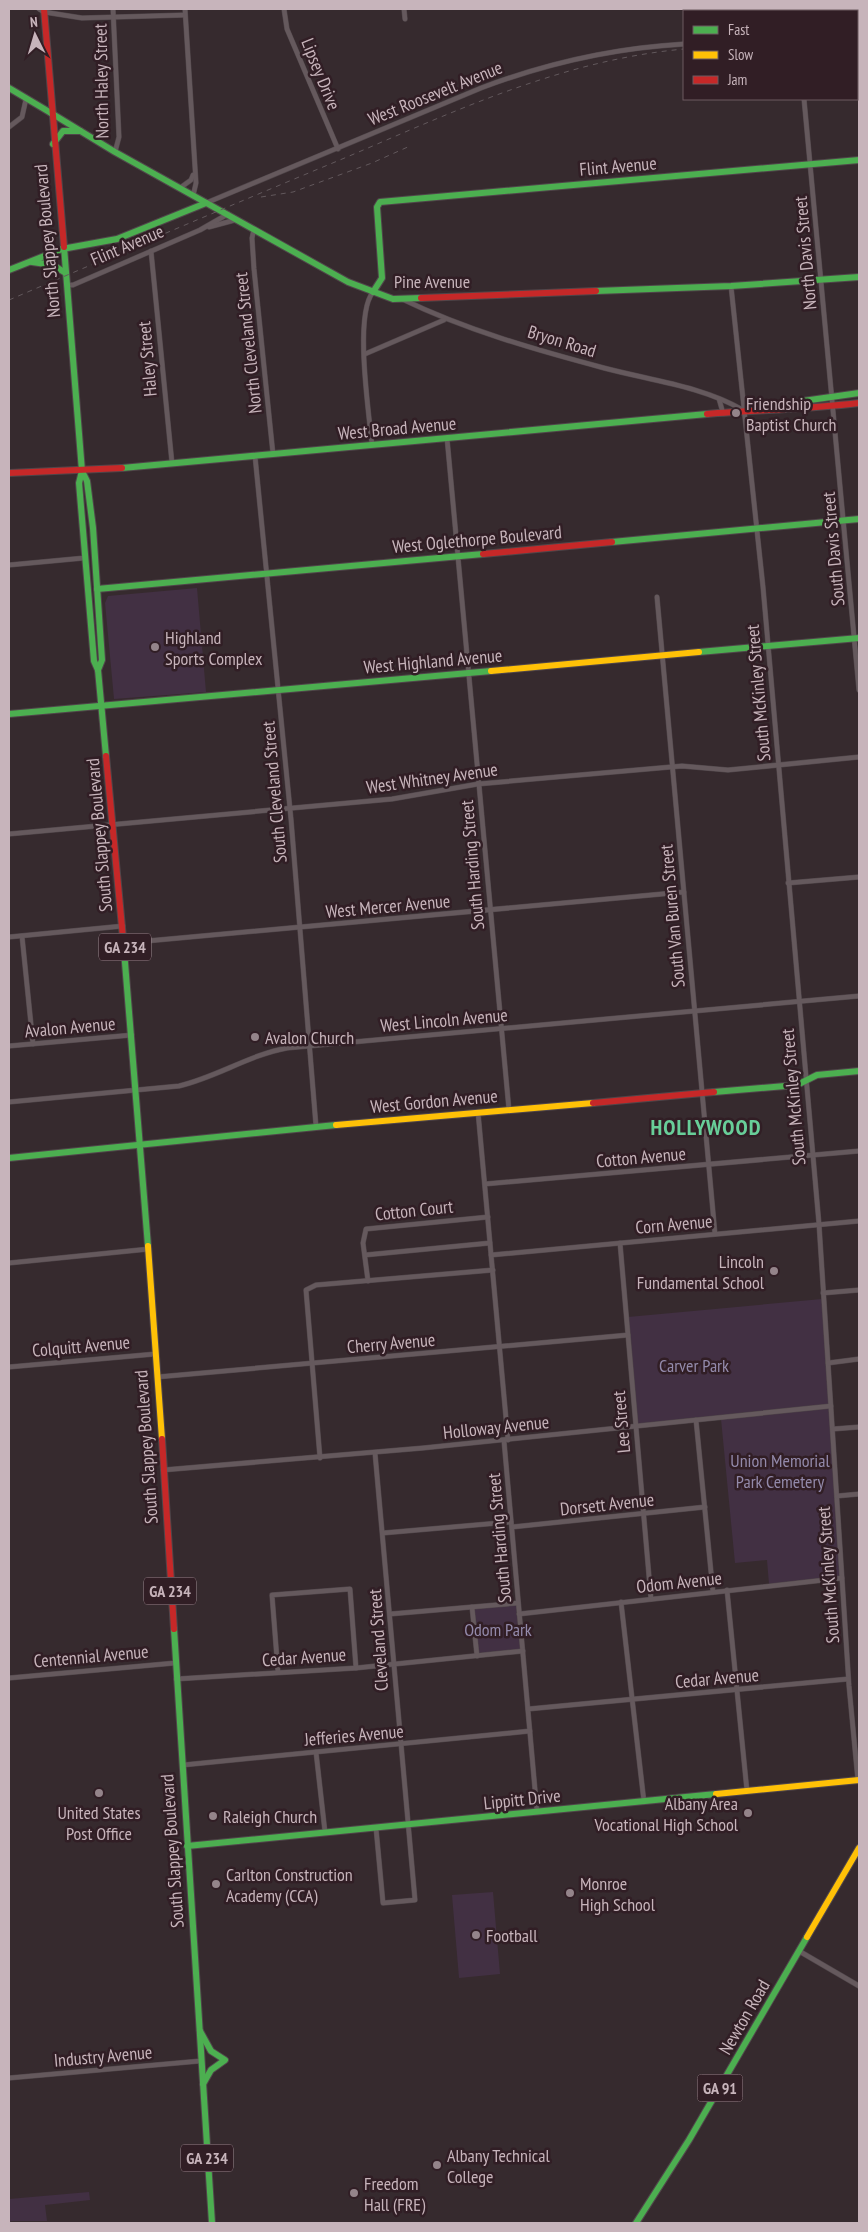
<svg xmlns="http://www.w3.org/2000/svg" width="868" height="2232" font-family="'PT Sans Narrow',sans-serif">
<rect width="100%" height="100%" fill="#362a2e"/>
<!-- green -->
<g fill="#423043">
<path d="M197,588l9,104 -92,7 -9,-96 3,-7z"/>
<path d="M822,1299l7,105 -192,20 -9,-107z"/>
<path d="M830,1408l10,169 -71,7 -2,-24 -32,3 -14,-144z"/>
<path d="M518,1604l4,47 -45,4 -4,-48z"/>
<path d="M493,1892l7,82 -41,4 -7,-83z"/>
<path d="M89,2192l1,8 -45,5 2,16h-36l-2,2v-24z"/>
</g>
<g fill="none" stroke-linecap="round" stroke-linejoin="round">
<!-- street casing -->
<g stroke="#50464a" stroke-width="5.5">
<g id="street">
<path d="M39,9l5,3 38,6 103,-3"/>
<path d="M113,9l6,128 -4,15"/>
<path d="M185,9l11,174 -3,13"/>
<path d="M284,9l3,20 51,120"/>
<path d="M404,9l1,10"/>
<path d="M716,9l1,2"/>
<path d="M795,9l1,2"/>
<path d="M857,33h2"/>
<path d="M857,42l2,-1"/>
<path d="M804,99l55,591"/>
<path d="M9,127l13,-10 4,-18"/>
<path d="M180,188l11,-8 2,-5"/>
<path d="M206,203l275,-115c66,-25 133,-40 203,-44"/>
<path d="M209,227l26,-7"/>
<path d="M254,229l-2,9 2,31 19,185"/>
<path d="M151,251l21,212"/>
<path d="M67,285h6l127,-55 28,-16"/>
<path d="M731,286l32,301 56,637 30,462 9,95"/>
<path d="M402,299c64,31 134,51 202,69 45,12 98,18 139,42"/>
<path d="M365,354l79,-34"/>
<path d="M719,399l4,14"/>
<path d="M447,438l62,672"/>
<path d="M372,445c-3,-32 -18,-130 1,-153"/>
<path d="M255,456l36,363 25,307"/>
<path d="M9,565l75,-7"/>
<path d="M657,597l58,637"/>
<path d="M9,834l383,-35 86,-15 204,-18 46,4 131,-13"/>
<path d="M788,883l71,-6"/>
<path d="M22,936l11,108"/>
<path d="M9,937l114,-11"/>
<path d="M125,943l559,-51"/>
<path d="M9,1046l123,-11"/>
<path d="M9,1102l170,-16c38,-9 70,-31 108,-38l572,-52"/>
<path d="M478,1112l30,328"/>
<path d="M485,1184l374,-33"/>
<path d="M620,1243l31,356"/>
<path d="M365,1255l125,-12"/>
<path d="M491,1255l368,-34"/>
<path d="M9,1263l140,-14"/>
<path d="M368,1281l-5,-38 3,-14 122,-12"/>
<path d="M823,1293l36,-3"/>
<path d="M828,1363l31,-4"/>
<path d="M9,1367l146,-13"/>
<path d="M157,1377l471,-42"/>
<path d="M696,1420l17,172"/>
<path d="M833,1429l26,-2"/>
<path d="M504,1441l33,371"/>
<path d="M375,1453l40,447 -32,3 -7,-75"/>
<path d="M320,1458l-14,-168 10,-5 177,-15"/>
<path d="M163,1470l260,-22 408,-42"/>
<path d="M837,1496l22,-2"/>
<path d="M512,1527l193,-20"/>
<path d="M383,1533l128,-11"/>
<path d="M727,1590l20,201"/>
<path d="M621,1602l23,200"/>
<path d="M472,1607l5,49"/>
<path d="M390,1614l128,-11"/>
<path d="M519,1614l323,-36"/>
<path d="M278,1672l-6,-77 78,-6 6,79"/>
<path d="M9,1678l166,-15"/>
<path d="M176,1679l180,-11 167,-17"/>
<path d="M528,1709l320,-30"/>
<path d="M316,1752l9,80"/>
<path d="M183,1765l347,-34"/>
<path d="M799,1951l60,35"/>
<path d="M9,2078l191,-17"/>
</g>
</g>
<!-- fast casing -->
<g stroke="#50464a" stroke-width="8">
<g id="fast">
<path d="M9,88l42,25"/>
<path d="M51,113l64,39 233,130 45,17 28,-1"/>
<path d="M53,144l10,-13h17"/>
<path d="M64,247l18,224 -3,12 15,178 4,9 8,86"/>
<path d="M32,262l21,3 11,7"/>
<path d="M9,270l53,-21 55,-10 89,-36"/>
<path d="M596,291l135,-5 128,-9"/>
<path d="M373,292l9,-14 -5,-71 3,-5 479,-42"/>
<path d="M788,407l15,-6 56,-8"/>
<path d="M122,468l585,-54"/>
<path d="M82,471l5,10 6,47 9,132 -4,10"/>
<path d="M612,542l247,-23"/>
<path d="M97,589l386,-35"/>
<path d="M699,652l160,-14"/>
<path d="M9,714l482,-43"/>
<path d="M123,938l25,308"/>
<path d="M714,1092l83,-7 20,-10 42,-4"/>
<path d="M9,1158l327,-33"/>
<path d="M174,1629l38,594"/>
<path d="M187,1846l529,-52"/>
<path d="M200,2031l11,20 14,9 -14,10 -8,14"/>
<path d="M636,2223l53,-83 118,-203"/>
</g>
</g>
<!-- slow casing -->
<g stroke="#50464a" stroke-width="8">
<g id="slow">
<path d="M491,671l208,-19"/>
<path d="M336,1125l257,-22"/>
<path d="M148,1246l14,193"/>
<path d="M716,1794l143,-14"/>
<path d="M807,1937l52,-89"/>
</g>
</g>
<!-- jam casing -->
<g stroke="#50464a" stroke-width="8">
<g id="jam">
<path d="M44,9l20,238"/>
<path d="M421,298l175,-7"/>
<path d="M707,414c51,-4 101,-5 152,-11"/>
<path d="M9,473l113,-5"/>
<path d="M483,554l129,-12"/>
<path d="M106,756l17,182"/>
<path d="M593,1103l121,-11"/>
<path d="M162,1439l12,190"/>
</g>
</g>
<!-- street -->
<use href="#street" stroke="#65595d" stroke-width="4.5"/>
<!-- fast -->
<use href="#fast" stroke="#4caf50" stroke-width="6"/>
<!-- slow -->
<use href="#slow" stroke="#ffc107" stroke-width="6"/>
<!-- jam -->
<use href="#jam" stroke="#c62828" stroke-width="6"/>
<!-- rail -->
<g stroke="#62585c" stroke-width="1" stroke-dasharray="5 5" stroke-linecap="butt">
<path d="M857,36h2"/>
<path d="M261,197l32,-5 79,-29 38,-17"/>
<path d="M9,300c112,-48 225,-96 338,-143 110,-47 217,-97 337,-108"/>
</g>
</g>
<!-- markers -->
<g fill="#94848a" stroke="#311e25" stroke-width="2">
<circle cx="736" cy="413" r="5"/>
<circle cx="155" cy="647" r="5"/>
<circle cx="255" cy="1037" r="5"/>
<circle cx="774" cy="1271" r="5"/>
<circle cx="99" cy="1793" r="5"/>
<circle cx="748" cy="1813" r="5"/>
<circle cx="213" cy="1816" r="5"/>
<circle cx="216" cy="1884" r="5"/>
<circle cx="570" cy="1893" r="5"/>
<circle cx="476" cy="1935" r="5"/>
<circle cx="437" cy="2165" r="5"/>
<circle cx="354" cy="2193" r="5"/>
</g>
<g text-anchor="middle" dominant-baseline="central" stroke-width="5" stroke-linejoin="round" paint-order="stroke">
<!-- shield labels -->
<g fill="#311e25" stroke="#9a878e" stroke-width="1">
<rect x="99" y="933.5" width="52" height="27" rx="4"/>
<rect x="144" y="1577.5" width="52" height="27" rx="4"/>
<rect x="697.5" y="2074.5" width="45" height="27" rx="4"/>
<rect x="181" y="2144.5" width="52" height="27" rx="4"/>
</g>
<g font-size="16" font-weight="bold" fill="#c7b4bb">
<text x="125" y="947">GA 234</text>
<text x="170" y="1591">GA 234</text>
<text x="720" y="2088">GA 91</text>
<text x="207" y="2158">GA 234</text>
</g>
<!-- street labels -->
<g font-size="18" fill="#c7b4bb" stroke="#311e25">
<text transform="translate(321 74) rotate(68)">Lipsey Drive</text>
<text transform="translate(101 81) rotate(-91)">North Haley Street</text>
<text transform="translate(435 93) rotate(-22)">West Roosevelt Avenue</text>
<text transform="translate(618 166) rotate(-5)">Flint Avenue</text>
<text transform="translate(47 241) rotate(-95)">North Slappey Boulevard</text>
<text transform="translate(127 245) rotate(-23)">Flint Avenue</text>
<text transform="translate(805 253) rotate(-95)">North Davis Street</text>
<text x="432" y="281">Pine Avenue</text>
<text transform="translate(562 341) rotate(17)">Bryon Road</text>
<text transform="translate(248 343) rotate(-96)">North Cleveland Street</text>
<text transform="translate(147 359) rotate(-95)">Haley Street</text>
<text transform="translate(397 428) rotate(-5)">West Broad Avenue</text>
<text transform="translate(477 539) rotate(-5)">West Oglethorpe Boulevard</text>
<text transform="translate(833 549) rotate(-95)">South Davis Street</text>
<text transform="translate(433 661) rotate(-5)">West Highland Avenue</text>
<text transform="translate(758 693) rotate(-95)">South McKinley Street</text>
<text transform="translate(432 778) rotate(-8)">West Whitney Avenue</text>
<text transform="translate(274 792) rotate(-95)">South Cleveland Street</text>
<text transform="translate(99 835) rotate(-95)">South Slappey Boulevard</text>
<text transform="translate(472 865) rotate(-95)">South Harding Street</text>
<text transform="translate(388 906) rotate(-5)">West Mercer Avenue</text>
<text transform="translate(672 916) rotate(-95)">South Van Buren Street</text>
<text transform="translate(444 1020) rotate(-5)">West Lincoln Avenue</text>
<text transform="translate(70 1027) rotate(-5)">Avalon Avenue</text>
<text transform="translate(793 1097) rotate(-95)">South McKinley Street</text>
<text transform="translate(434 1101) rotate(-5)">West Gordon Avenue</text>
<text transform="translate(641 1157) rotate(-5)">Cotton Avenue</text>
<text transform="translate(414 1210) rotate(-6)">Cotton Court</text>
<text transform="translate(674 1224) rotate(-5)">Corn Avenue</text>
<text transform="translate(391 1343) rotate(-5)">Cherry Avenue</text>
<text transform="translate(81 1346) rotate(-5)">Colquitt Avenue</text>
<text transform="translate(621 1422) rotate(-95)">Lee Street</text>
<text transform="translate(496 1427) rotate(-6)">Holloway Avenue</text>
<text transform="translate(146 1447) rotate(-94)">South Slappey Boulevard</text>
<text transform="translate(607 1504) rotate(-6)">Dorsett Avenue</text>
<text transform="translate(499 1538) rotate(-95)">South Harding Street</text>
<text transform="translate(828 1575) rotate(-94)">South McKinley Street</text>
<text transform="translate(679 1582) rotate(-6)">Odom Avenue</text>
<text transform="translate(378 1640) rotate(-94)">Cleveland Street</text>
<text transform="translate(91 1656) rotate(-5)">Centennial Avenue</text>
<text transform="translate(304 1657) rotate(-4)">Cedar Avenue</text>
<text transform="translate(717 1678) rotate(-5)">Cedar Avenue</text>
<text transform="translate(354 1735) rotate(-5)">Jefferies Avenue</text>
<text transform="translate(522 1799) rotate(-6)">Lippitt Drive</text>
<text transform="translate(172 1851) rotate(-94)">South Slappey Boulevard</text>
<text transform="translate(744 2017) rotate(-60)">Newton Road</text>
<text transform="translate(103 2056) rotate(-5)">Industry Avenue</text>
</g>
<!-- poi labels -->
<g font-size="18" fill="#c7b4bb" stroke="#311e25" text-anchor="start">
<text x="746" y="403">Friendship<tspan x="746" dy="21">Baptist Church</tspan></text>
<text x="165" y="637">Highland<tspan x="165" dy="21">Sports Complex</tspan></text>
<text x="265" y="1037">Avalon Church</text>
<text x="764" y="1261" text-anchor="end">Lincoln<tspan x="764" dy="21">Fundamental School</tspan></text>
<text x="738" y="1803" text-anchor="end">Albany Area<tspan x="738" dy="21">Vocational High School</tspan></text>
<text x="99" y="1812" text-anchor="middle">United States<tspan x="99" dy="21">Post Office</tspan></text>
<text x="223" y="1816">Raleigh Church</text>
<text x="226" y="1874">Carlton Construction<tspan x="226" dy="21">Academy (CCA)</tspan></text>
<text x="580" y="1883">Monroe<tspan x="580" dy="21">High School</tspan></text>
<text x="486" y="1935">Football</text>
<text x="447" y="2155">Albany Technical<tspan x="447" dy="21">College</tspan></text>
<text x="364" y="2183">Freedom<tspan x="364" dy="21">Hall (FRE)</tspan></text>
</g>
<!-- park labels -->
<g font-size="18" fill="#938aab" stroke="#311e25">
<text x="694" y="1365">Carver Park</text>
<text x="780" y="1460">Union Memorial<tspan x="780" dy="21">Park Cemetery</tspan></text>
<text x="498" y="1629">Odom Park</text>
</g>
<!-- district labels -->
<g font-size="22" font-weight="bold" letter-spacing="1" fill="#68ce99" stroke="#311e25">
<text x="706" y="1127">HOLLYWOOD</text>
</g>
</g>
<!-- border -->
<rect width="868" height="2232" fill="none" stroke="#c7b4bb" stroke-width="20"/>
<!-- legend -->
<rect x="683" y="10" width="175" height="90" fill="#311e25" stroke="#6d5a61"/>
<rect x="693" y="26" width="25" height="8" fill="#4caf50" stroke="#6d5a61"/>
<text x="728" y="35" font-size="15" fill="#c7b4bb">Fast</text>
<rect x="693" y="51" width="25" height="8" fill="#ffc107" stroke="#6d5a61"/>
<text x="728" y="60" font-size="15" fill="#c7b4bb">Slow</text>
<rect x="693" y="76" width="25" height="8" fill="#c62828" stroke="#6d5a61"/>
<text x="728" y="85" font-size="15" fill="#c7b4bb">Jam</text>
<!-- north arrow -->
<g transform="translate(35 35) rotate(355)" stroke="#311e25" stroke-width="4" paint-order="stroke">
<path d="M0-4L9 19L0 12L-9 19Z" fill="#c7b4bb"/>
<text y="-8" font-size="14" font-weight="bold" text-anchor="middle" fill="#c7b4bb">N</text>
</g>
</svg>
